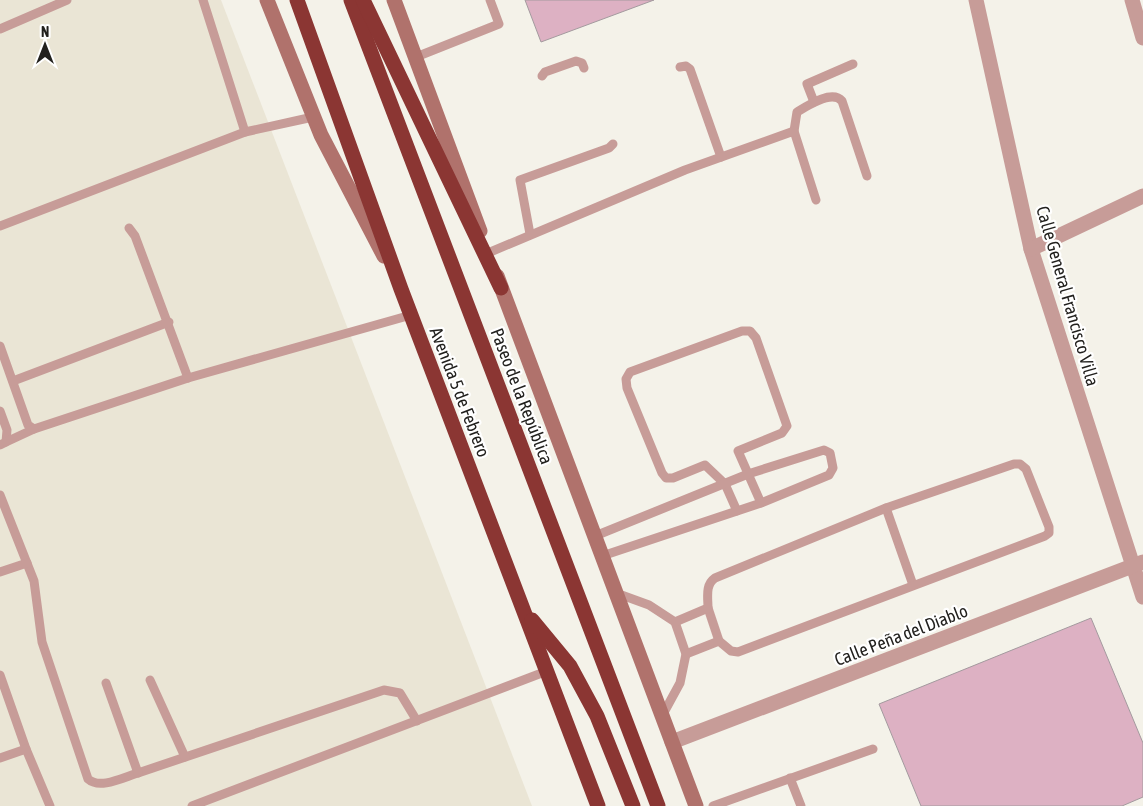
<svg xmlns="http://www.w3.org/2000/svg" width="1143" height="806" font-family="'Asap Condensed',sans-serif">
<rect width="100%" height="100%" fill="#f4f2e9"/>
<!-- built -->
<path fill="#eae5d5" d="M0,0h221l311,806h-532z"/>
<!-- building -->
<g fill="#ddb1c3" stroke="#a39a9e">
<path d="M525,0h129l-113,42z"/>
<path d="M1091,618l52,125v54l-21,9h-201l-42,-102z"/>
</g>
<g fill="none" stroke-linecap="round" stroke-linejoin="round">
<!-- lane -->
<g stroke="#c79c98" stroke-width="9">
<path d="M203,0l42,132 68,-15"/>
<path d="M0,29l67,-29"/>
<path d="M416,57l83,-33 -9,-24"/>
<path d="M680,67l6,-1 4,3 31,88"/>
<path d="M542,76l3,-4 31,-11 6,2 2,5"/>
<path d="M814,102l-7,-18 46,-20"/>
<path d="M794,131l3,-19c10,-6 35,-23 45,-11l25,75"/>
<path d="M0,226l245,-94"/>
<path d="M129,228l6,8 53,142"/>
<path d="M530,234l-10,-54 89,-32 4,-4"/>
<path d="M488,253l197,-83 109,-39 22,69"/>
<path d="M0,346l28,79 6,4 154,-51 223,-63"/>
<path d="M13,381l156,-59"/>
<path d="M0,411l7,19 -1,12 -6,3"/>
<path d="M6,442l28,-13"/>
<path d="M0,495l34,86 8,61 46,137c12,11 36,-2 50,-6l246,-83 16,3 17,28"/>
<path d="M886,508l27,77"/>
<path d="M737,511l-12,-27 -20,-19 -32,13h-7l-4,-5 -35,-85 -1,-9 4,-7 112,-41h8l6,7 31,88 -5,7 -44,18 23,52"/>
<path d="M595,536l153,-62 76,-24 6,3 3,15 -4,7 -68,28 -159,53"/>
<path d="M0,572l27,-9"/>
<path d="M616,593l33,12 26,17 11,32 -6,29 -18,33"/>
<path d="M708,608l11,33"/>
<path d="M675,622l33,-14c0,-11 -3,-23 7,-30l171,-70 128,-44h6l6,5 23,58v6l-4,3 -307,116 -7,-1 -12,-10 -33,13"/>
<path d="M0,675l26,74"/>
<path d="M150,680l35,77"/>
<path d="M106,683l32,90"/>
<path d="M0,758l26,-9 24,57"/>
<path d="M790,778l11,28"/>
<path d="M192,806l355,-135"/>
<path d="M713,806l160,-57"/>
</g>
<!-- street -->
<g stroke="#c79c98" stroke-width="15">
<path d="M976,0l55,249 112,348"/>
<path d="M1132,0l11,38"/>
<path d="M1031,249l112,-53"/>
<path d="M672,742l471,-180"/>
</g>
<!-- secondary -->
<g stroke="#b0726c" stroke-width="15">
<path d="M267,0l54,135 63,121"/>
<path d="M394,0l86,231"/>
<path d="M497,276l199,530"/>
</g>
<!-- highway -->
<g stroke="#8b3633" stroke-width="15">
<path d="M297,0l104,289 197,517"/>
<path d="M351,0l307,806"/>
<path d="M363,0l138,288"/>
<path d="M532,620l38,46 27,50 36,90"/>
</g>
</g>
<g text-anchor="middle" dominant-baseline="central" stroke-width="4.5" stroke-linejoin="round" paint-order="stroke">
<!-- street labels -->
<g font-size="18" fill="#22211e" stroke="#fff">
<text transform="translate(1068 296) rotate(74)">Calle General Francisco Villa</text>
<text transform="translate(460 392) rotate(69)">Avenida 5 de Febrero</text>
<text transform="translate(522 396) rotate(69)">Paseo de la República</text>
<text transform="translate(901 635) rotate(-21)">Calle Peña del Diablo</text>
</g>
</g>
<!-- north arrow -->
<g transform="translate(45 45)" stroke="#ffffff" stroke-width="4" paint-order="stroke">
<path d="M0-4L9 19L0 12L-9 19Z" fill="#22211e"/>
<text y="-8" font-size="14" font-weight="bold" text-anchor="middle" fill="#22211e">N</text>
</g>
</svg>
